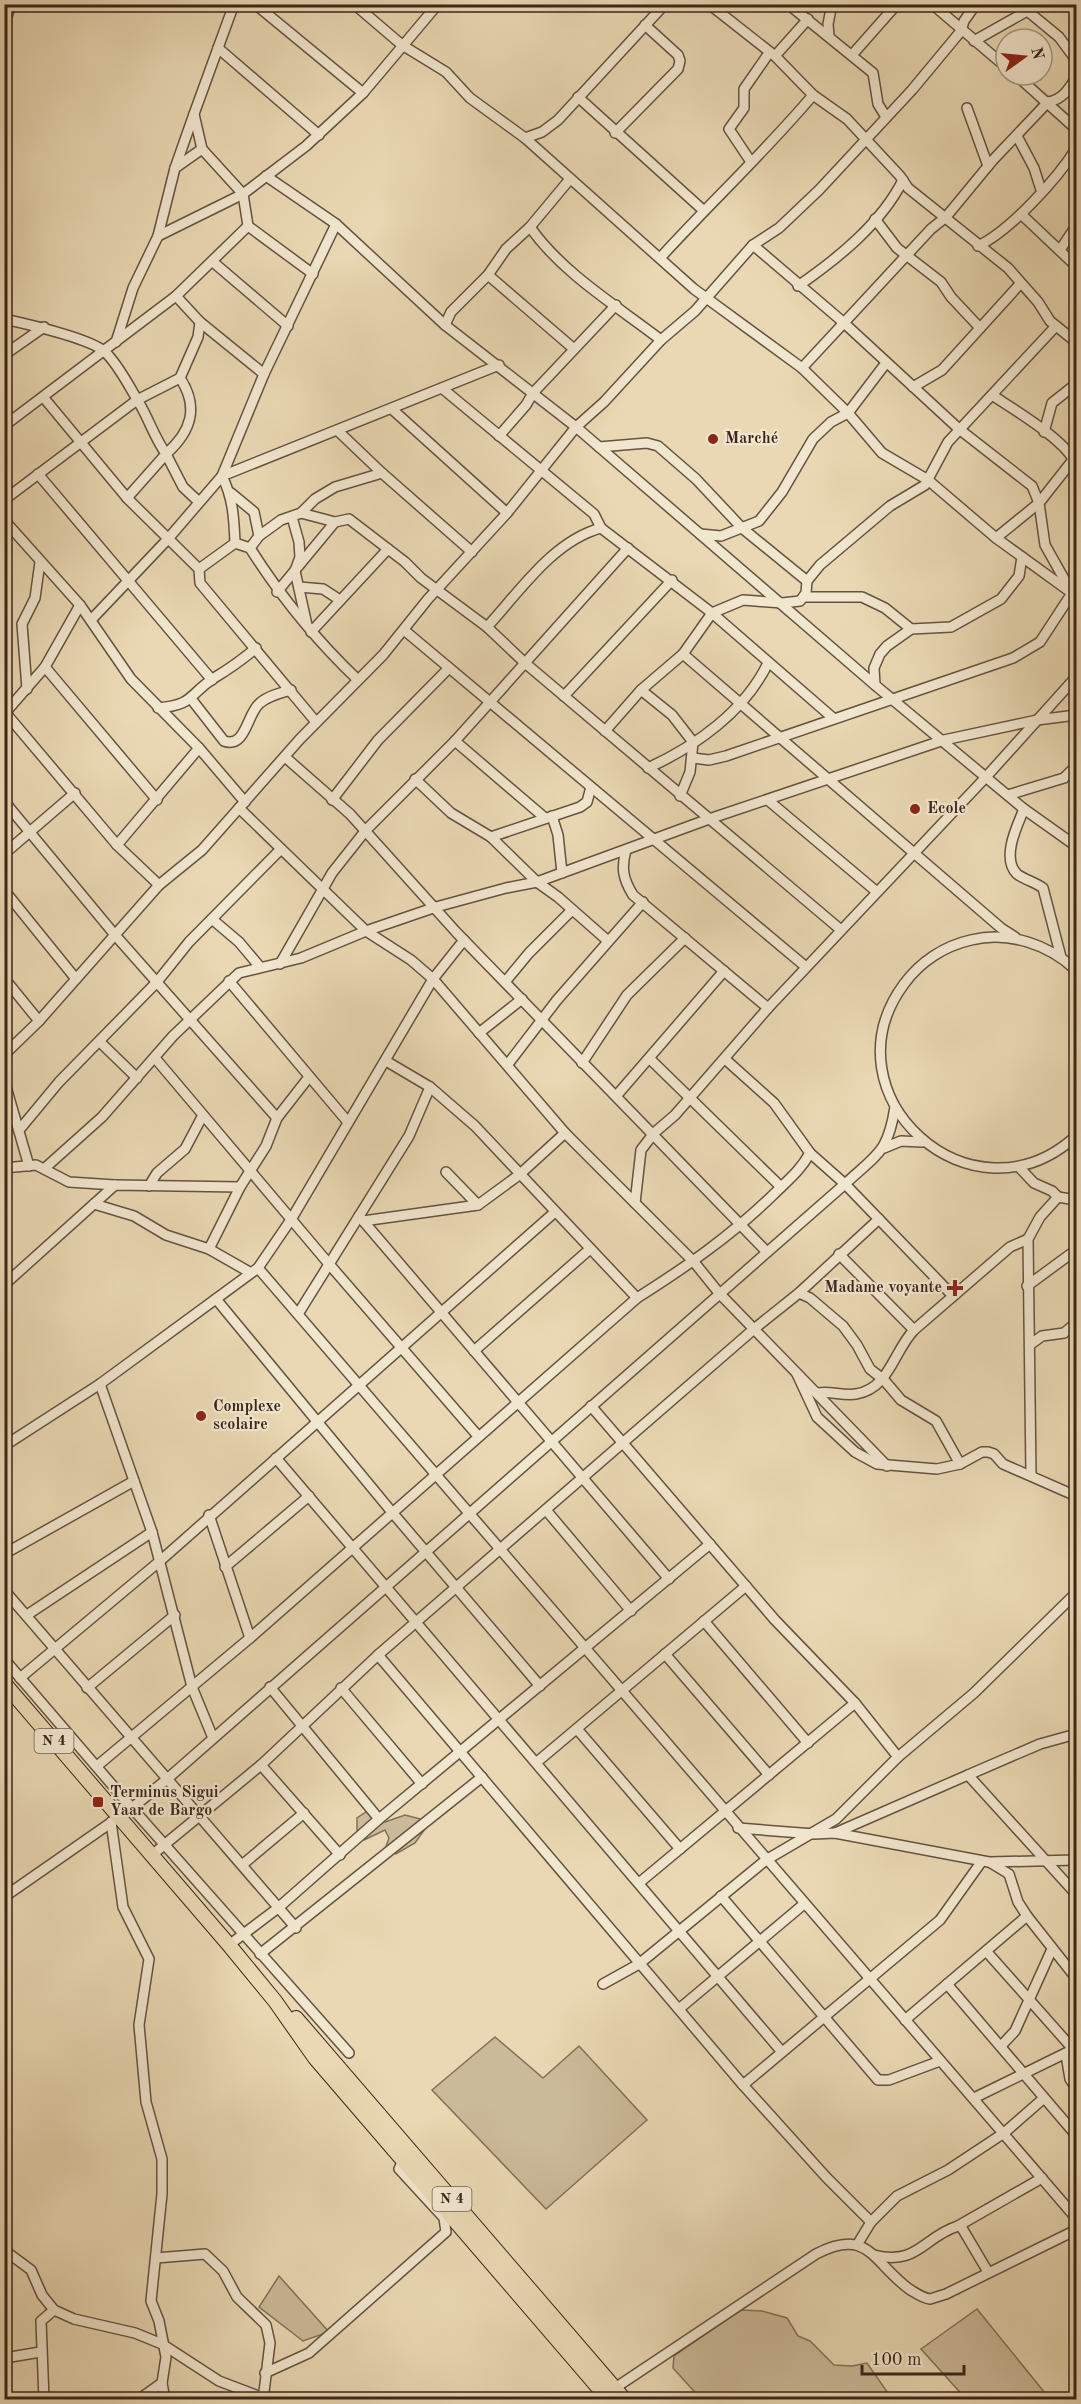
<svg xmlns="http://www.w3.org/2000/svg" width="1081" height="2404" font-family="'Old Standard TT',serif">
<rect width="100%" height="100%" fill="#e9d8b3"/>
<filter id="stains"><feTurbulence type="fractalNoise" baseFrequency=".00333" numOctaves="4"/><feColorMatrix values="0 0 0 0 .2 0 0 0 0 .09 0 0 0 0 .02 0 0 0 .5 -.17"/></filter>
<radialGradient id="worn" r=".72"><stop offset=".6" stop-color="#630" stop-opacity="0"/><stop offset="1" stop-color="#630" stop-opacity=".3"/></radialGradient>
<!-- green -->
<g fill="#cbba99" stroke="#83705a" stroke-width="1.5">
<path d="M378,1811l7,11 20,-7 15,4 5,10 -10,14 -19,11 -11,-5 4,-11 -4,-8 -21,10 -7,-10v-12l9,-6z"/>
<path d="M495,2037l48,41 36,-32 68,74 -101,89 -114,-119z"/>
<path d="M279,2276l50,56 -26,9 -44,-34z"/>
<path d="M977,2309l72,89 -83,1 -45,-50z"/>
<path d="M741,2310l21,1 25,7 11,18 12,5 24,24 18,1 15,-3 21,30 -2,6h-185l-28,-31 1,-12z"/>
</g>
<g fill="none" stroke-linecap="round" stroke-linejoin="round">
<!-- minor casing -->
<g stroke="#665241" stroke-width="12">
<g id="minor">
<path d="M255,4l108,89"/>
<path d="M354,4l48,41 44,27 24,26 55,40 169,151 108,79 46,45 34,40 46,27 68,58 80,58"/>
<path d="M709,4l66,52 38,39 34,24 53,57 8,12 100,80 30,34 12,19 26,21"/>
<path d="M788,4l85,69 5,31 8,13"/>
<path d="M932,4l74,63"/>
<path d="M1019,4l40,33 17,23"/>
<path d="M4,26l7,-22"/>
<path d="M829,36l-1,-12 4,-20"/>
<path d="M974,41l53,-30"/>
<path d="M218,48l101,87"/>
<path d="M852,55l45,-51"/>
<path d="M775,56l33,-37"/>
<path d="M1016,75l60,54"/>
<path d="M578,97l125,113"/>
<path d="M967,108l21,58"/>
<path d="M615,133l63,-64 2,-8 -2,-6 -33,-30"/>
<path d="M1017,136l17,32 7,22"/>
<path d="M525,138l17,-6 16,-12 107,-116"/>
<path d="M751,162l-22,-33 15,-21v-19l25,-36"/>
<path d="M175,168l19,-54"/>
<path d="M266,176l70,48 109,101 131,102 299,258 149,124 52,37"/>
<path d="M1021,214l55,52"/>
<path d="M875,219l22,29 44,34 10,15 29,31"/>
<path d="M248,226l65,48"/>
<path d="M530,227c32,46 87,79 131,113"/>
<path d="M158,236l85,-42 -41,-45"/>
<path d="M978,246c32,-15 79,-67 98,-97"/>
<path d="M1060,250l16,-24"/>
<path d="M661,257c50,-55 104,-105 152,-162"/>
<path d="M213,262l75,64"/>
<path d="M488,275l86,74"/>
<path d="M798,286c39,-27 83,-62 105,-106"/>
<path d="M176,296l24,26 64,52"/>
<path d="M4,319c22,5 86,19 101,33 13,12 24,34 33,49 11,18 16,36 28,53l-39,44"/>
<path d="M445,325l6,-13 37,-37 18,-26 24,-22 40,-48"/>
<path d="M116,342l17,-54 25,-52 17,-68 27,-19 -8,-35 40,-110"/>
<path d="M4,355l40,-28"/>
<path d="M802,368l129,-139 15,-12 47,-57 55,-58c14,-2 21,-13 28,-24"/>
<path d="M180,378c19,29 12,53 -14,76l17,33 16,15"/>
<path d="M913,387l29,-17 78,-86"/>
<path d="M443,389l151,125 7,14 111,85 121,105"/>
<path d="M992,395c21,14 79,48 84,71"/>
<path d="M44,398l83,100 72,71 1,14 116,139"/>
<path d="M393,410l114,103"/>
<path d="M4,426l172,-130 72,-70 -5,-32 63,-48 57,-53 75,-89"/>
<path d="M338,431l44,42 90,79"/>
<path d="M1044,432l8,-29 24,-19"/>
<path d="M499,436l27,-31 7,-12 83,-88"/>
<path d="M599,447l48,-4 11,3 38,33 46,49 65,53"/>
<path d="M38,474l174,206"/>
<path d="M231,493l23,19 5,24"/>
<path d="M4,500l133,-100 43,-22 18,-41 2,-15"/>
<path d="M301,513l34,9 14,-3 56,43 16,16 66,49 38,36 316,267"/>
<path d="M292,517l7,25 1,15 -5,14 12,54"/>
<path d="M4,520l76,85 51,74 68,69 46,54"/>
<path d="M700,534l21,2 38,-15 23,-29 31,-53 18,-17 17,-9 38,-50"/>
<path d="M996,538l43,-35 37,-47"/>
<path d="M235,543c-1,-25 -2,-45 -13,-67l42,-102 72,-150"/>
<path d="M250,548l9,-12 22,-16 20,-7 14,-14 20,-12 47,-14"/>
<path d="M199,569l36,-26 15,5c31,49 66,92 108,132"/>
<path d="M299,587l24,2 17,11"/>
<path d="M277,592l58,-70"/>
<path d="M804,597h58l23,11 26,21"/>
<path d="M91,620l76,-80 55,-64 277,-111"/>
<path d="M487,627c33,-36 66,-86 114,-99"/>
<path d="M404,630l402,337"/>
<path d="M311,632l77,-83"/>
<path d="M683,654l318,274 14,9"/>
<path d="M45,667l112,133"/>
<path d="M875,685l-1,-17 6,-14 7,-8 24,-17 40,-2 50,-28 18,-23 3,-19"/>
<path d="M27,689l-5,-65 13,-26 5,-36"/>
<path d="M641,690l31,25 21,27 -3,30 -10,24"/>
<path d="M564,696l108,-116"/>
<path d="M192,700l32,41c22,8 23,-28 36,-38 8,-7 20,-10 31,-13"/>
<path d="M158,708c36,-3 30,-13 56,-30 15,-9 28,-18 42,-30"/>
<path d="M4,711l113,134 42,40"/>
<path d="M4,714l41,-47 35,-62"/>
<path d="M605,731l36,-41 42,-36 29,-41 31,-13 39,3 18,-2 6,-8 1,-12 13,-16 70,-59 35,-21 23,-43 108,-116"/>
<path d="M455,741l90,77"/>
<path d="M285,757l65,57 107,119 310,319"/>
<path d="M693,758l16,2 17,-4 287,-98 27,-16 32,-49 -27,-48 -6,-42 -7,-17 -73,-57 -116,-107 -90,-77"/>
<path d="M648,768c48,-22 97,-57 120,-105"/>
<path d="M415,779l36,34 40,24 46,45 21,15 50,44"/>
<path d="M1008,795l56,-17 12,-12"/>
<path d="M332,800l46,-60 71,-72"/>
<path d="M4,801l111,134 162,183"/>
<path d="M769,801l108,91"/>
<path d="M239,808l127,123 45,29 22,19 132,154 129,129 25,31 168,173"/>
<path d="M1024,809c-7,17 -23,49 -7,65 8,6 18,8 26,14l18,69"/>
<path d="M552,816l6,19 4,38"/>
<path d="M491,837l89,-30 7,-5 4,-15"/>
<path d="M117,845l82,-97"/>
<path d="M626,850c-5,18 -3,29 7,45l135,113"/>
<path d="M4,854l71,-61"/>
<path d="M4,890l72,89"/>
<path d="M213,920l26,22 21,25"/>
<path d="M280,964l52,-91 34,-43 89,-89 173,-193"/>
<path d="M1076,970c-28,-26 -67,-39 -105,-30 -27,6 -51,22 -67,44 -82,111 68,247 172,152"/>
<path d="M4,978l35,43"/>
<path d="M229,981l118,140"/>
<path d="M505,982l24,-29 43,-43"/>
<path d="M479,1033l43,-34"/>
<path d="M100,1042l37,36"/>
<path d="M4,1055l35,-34 120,-136 43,-35 98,-111 83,-84 45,-56 79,-86 69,-86 28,-25 57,-62 34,-29 58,-66 26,-17 40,-38 93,-100 49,-59 3,-10 12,-17"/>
<path d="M155,1058l174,206 149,172"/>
<path d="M650,1059l131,128"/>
<path d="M725,1059l49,44 36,50"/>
<path d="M386,1061l44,26 45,39 162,172"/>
<path d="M582,1063l45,-68 58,-57"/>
<path d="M508,1064l49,-64 86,-98"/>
<path d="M4,1080l25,86"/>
<path d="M617,1095l107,-124"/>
<path d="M20,1129l39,-47 98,-100 32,-40 92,-93"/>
<path d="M884,1148l17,-7 21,1"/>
<path d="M1019,1167l15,16 18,8 6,6 -18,20 -12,22 3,236"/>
<path d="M4,1168l32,-3 33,17 46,3"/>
<path d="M45,1168l57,-51 71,-81 66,-63 62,-15 65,-27 70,-24 70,-19 31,-6 172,-63 235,-79 93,-20 39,-5"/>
<path d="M446,1172l32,33"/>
<path d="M149,1186l8,-13 28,-24 18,-34"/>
<path d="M1058,1197l18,3"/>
<path d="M635,1203l6,-53 13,-17 21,-18 93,-107 218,-231 90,-100"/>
<path d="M94,1204l40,12 32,19 43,14 42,24"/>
<path d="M359,1216l310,363"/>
<path d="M363,1221l115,-16 41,-30 46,-42"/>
<path d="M209,1249l31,-62 26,-41 11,-28 32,-41"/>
<path d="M839,1254l75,76"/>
<path d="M258,1268l818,950"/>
<path d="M4,1285l111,-100 125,2"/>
<path d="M1027,1286l49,-36"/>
<path d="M799,1293l11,5 33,28 14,19 13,24 14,11 17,20 35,21 24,43"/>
<path d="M216,1299l175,212 149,175"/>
<path d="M298,1314l111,-178 21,-49"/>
<path d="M1031,1344l11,-8 22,-3 12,-10"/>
<path d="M474,1351l116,-102"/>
<path d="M797,1374l20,43 38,35 22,12 60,5 23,-5 22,-12h6l6,2 9,10 73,32"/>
<path d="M100,1384l52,148 40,155 21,51"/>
<path d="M818,1393c13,-2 25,3 38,1 34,-6 37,-42 58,-64l96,-83 18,-8"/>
<path d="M591,1406l184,214 80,83 43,54"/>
<path d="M4,1446l96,-62 158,-116 34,-50 141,-239 31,-39"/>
<path d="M276,1458l506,594"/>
<path d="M546,1510l85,101"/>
<path d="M209,1515l41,123"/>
<path d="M4,1554l130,-73"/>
<path d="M225,1567l84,-71"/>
<path d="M4,1590l292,338"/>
<path d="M27,1615l125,-83"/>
<path d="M704,1621l104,122"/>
<path d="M665,1654l104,121"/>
<path d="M378,1655l365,430 83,92 45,45"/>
<path d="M4,1659l128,149 217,245"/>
<path d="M20,1678l140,-117 395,-349"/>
<path d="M270,1687l109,132"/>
<path d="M87,1688l88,-73"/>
<path d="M341,1688l81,96"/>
<path d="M577,1729l103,120"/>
<path d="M537,1762l209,-176"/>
<path d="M261,1765l79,90"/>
<path d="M97,1766l153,-128 387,-340c49,-31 95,-63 137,-104 14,-14 26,-23 36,-41l35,31 108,112"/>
<path d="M968,1775l72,-31 36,-10"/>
<path d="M111,1822l12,85 26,52 -10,66 7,77 16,57v35l-11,107 8,20 7,36 -4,26 3,17"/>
<path d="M738,1828l76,6 21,-1 154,29 87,-2"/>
<path d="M835,1833l133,-58 108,119"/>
<path d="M152,1855l109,-90 117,-110 376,-326 45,-36 80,-74"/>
<path d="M991,1863l18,11 9,28 9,14 49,62"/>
<path d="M242,1865l62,-52"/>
<path d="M639,1883l216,-180"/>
<path d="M721,1896l157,184h11l51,-19"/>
<path d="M4,1897l128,-89 34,-28 679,-596c32,-30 43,-31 50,-77"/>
<path d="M229,1945l49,-37 101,-89 331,-275"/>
<path d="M986,1951l87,98"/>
<path d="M260,1954l222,-177"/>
<path d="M603,1984l36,-20 127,-104 70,-41 62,-62 76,-64 102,-100"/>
<path d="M947,1984l129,151"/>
<path d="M679,2009l125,-105"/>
<path d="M905,2020l122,-104"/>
<path d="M1001,2046l14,-15 37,-82"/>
<path d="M1066,2055l4,24 6,9"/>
<path d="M743,2085l197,-165 42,-59"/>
<path d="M974,2098l102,-50"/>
<path d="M958,2226l84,-48"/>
<path d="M857,2245l14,-23 26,-26 51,-26 56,-37 40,-35"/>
<path d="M4,2250l27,20 11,25 12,15 20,9 61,14 27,11 57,37 50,19"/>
<path d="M874,2255c44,11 49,-18 84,-29l4,2 26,44"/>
<path d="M156,2258l49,-4 18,17 14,26 29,28 4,18 -7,57"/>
<path d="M5,2358l35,-6"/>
<path d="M265,2373l44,-20 137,-121 -2,-14 -45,-49 4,-9"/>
<path d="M615,2388l201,-134c52,-27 56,7 93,35 7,4 13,9 21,10l16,-5 130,-64"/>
<path d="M44,2400l-3,-79 13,-11"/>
<path d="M138,2400l24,-17"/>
</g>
</g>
<!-- highway casing -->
<g stroke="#3b251b" stroke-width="16">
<g id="highway">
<path d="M4,1683l225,262 46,56 40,57 294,342"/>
<path d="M296,2018l329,382"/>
</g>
</g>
<!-- minor -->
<use href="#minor" stroke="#f1e6ce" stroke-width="9"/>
<!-- highway -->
<use href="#highway" stroke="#e9d8b3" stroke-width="14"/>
</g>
<!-- markers -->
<g fill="#8f2418" stroke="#f1e6ce" stroke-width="2">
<circle cx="713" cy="439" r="6"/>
<circle cx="915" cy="809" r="6"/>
<path d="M952 1279h6v6h6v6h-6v6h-6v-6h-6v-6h6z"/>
<circle cx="201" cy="1416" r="6"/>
<rect x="92" y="1796" width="12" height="12" rx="3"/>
</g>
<g text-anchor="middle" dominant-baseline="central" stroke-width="4.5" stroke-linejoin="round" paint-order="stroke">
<!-- shield labels -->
<g fill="#f1e6ce" stroke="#725f51" stroke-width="1.5">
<rect x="34.5" y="1729" width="39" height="24" rx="4.5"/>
<rect x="432.5" y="2187" width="39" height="24" rx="4.5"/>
</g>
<g font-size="15" font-weight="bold" fill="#3b251b">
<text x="54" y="1741">N 4</text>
<text x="452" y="2199">N 4</text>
</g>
<!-- poi labels -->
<g font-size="16" font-weight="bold" fill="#3b251b" stroke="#f1e6ce" text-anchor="start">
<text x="725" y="439">Marché</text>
<text x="927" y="809">Ecole</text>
<text x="942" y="1288" text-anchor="end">Madame voyante</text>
<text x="213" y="1407">Complexe<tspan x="213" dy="18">scolaire</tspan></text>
<text x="110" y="1793">Terminus Sigui<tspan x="110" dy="18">Yaar de Bargo</tspan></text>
</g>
</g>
<!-- margin -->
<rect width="1081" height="2404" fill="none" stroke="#e9d8b3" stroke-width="24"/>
<rect x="6" y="6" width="1069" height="2392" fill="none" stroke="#3b251b" stroke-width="3"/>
<rect x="12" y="12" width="1057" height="2380" fill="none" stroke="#3b251b" stroke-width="1.5"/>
<!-- north arrow -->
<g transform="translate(1024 57) rotate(75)"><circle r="28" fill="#f1e6ce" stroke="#a89986" stroke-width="1.5"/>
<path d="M0-4.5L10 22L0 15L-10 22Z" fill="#8f2418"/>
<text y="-9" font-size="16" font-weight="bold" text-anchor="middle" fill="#3b251b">N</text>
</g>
<!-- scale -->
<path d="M862 2365v9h102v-9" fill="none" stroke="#3b251b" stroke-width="3"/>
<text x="871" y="2365" font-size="18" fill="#3b251b" stroke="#f1e6ce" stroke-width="4.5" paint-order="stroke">100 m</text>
<rect width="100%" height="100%" filter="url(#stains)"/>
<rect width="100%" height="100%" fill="url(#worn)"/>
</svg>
